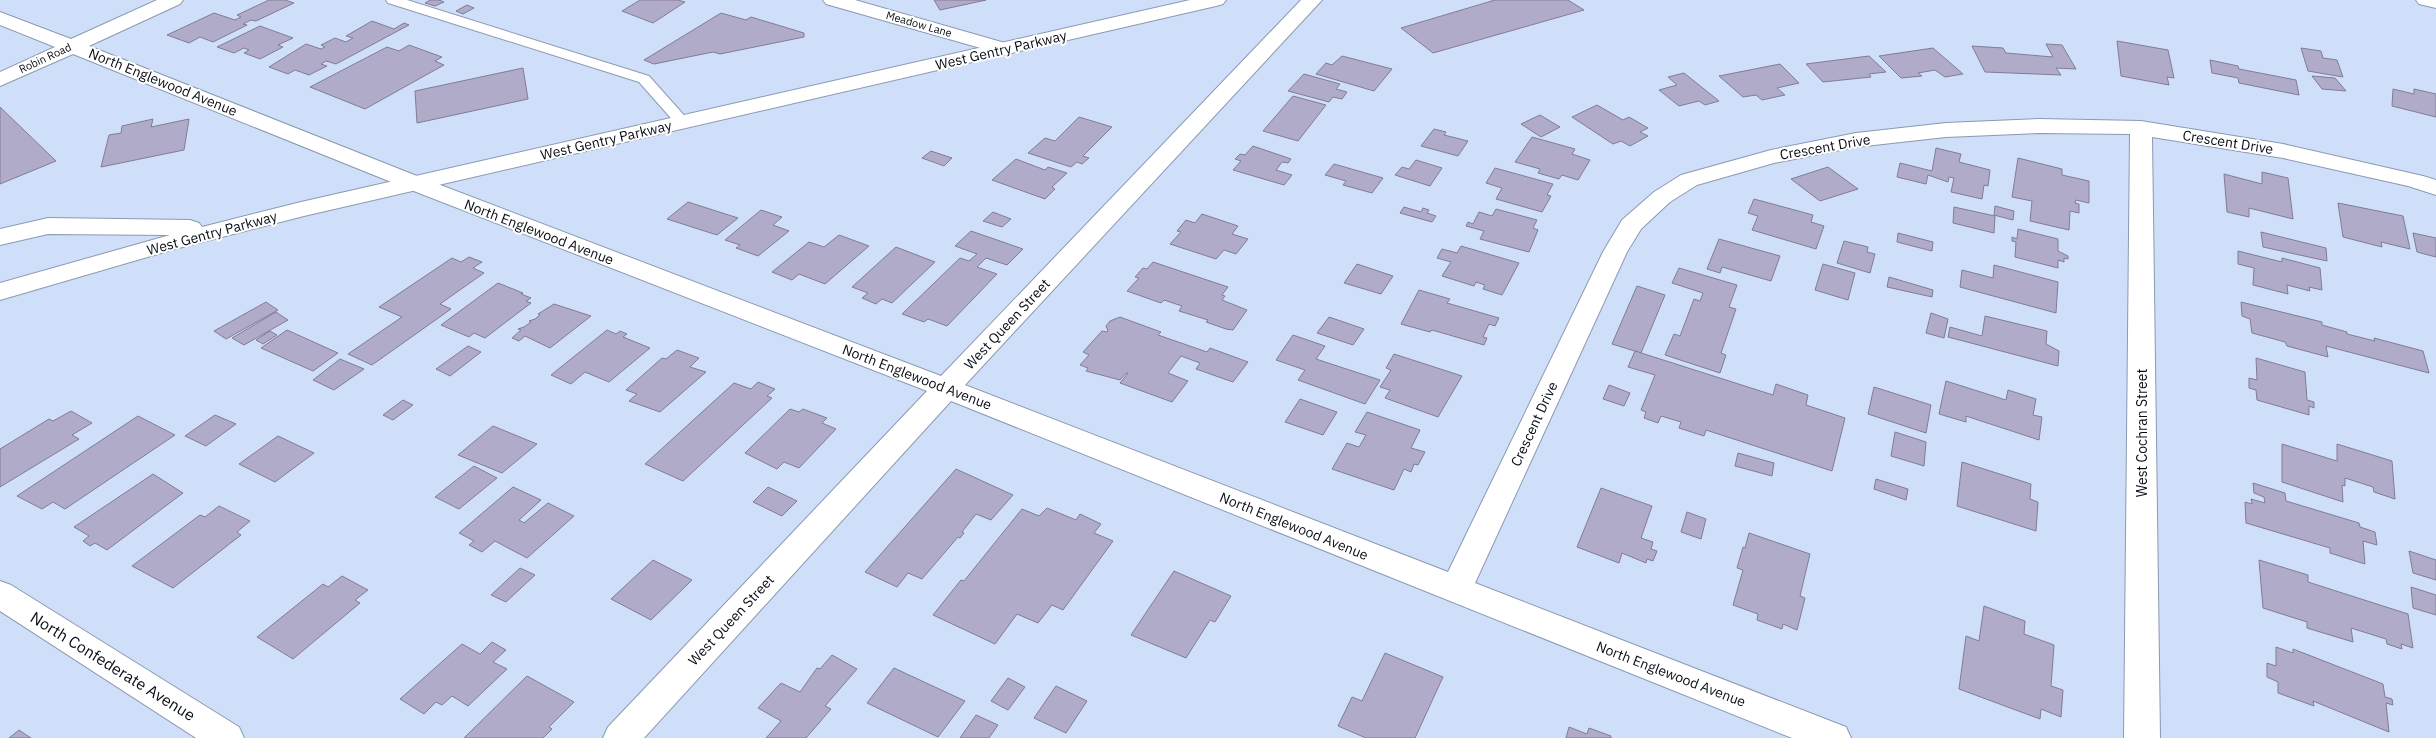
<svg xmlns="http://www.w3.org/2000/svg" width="2436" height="738" font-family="'IBM Plex Sans',sans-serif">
<rect width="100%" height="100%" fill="#d0dff9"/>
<!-- building -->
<g fill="#b1abca" stroke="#817c95">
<path d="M269,0h16l9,3 -38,18 -5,-1 -8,4 4,1 -34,17 -13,-5 -11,6 -22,-8 47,-22 21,7 6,-3 -4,-2z"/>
<path d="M430,0h9l5,2 -9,4 -10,-3z"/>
<path d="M640,0h38l7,2 -32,21 -31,-12z"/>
<path d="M934,0h52l-46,10z"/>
<path d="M1495,0h73l16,10 -151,43 -32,-25z"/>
<path d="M467,5l7,3 -11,6 -7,-3z"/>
<path d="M721,13l25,7 5,-3 53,16v4l-84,17 -7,-2 -59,12 -10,-4z"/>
<path d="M372,21l22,8 10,-6 5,2 -73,39 -10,-3 -5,3 6,2 -18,9 -14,-5 -7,4 -19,-7 37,-23 15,5 4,-2 -4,-2 14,-7 11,4 7,-4 -7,-2z"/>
<path d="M260,26l33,12 -15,7 5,2 -23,12 -16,-6 5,-3 -5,-2 -10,5 -17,-6z"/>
<path d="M2117,41l51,9 6,28 -7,-1 2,8 -48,-9z"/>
<path d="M2046,44l16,1 14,24 -20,-1 5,7 -76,-3 -13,-26 31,2 3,5 47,4z"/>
<path d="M409,45l33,12 -7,4 9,4 -79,44 -55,-22 77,-40 12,4z"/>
<path d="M1933,48l30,26 -18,3 -10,-7 -17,3 4,3 -21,2 -22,-22z"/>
<path d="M2301,48l20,3 2,7 14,2 6,17 -35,-6z"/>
<path d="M1342,56l50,13 -18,22 -58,-17 10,-11 6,2z"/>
<path d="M1869,56l17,16 -17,2 2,3 -48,5 -17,-18z"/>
<path d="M2210,60l28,6 1,3 57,11 3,15 -60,-12 -1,-5 -26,-5z"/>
<path d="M1780,64l19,19 -22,5 8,7 -23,5 -6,-5 -13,2 -24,-21z"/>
<path d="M523,68l5,31 -111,24 -2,-32z"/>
<path d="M1684,73l35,28 -14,4 -6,-4 -20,5 -20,-16 18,-5 -9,-8z"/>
<path d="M1304,74l36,10 -4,5 11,3 -5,7 -9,-2 -4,5 -41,-11z"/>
<path d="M2312,76l23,2 11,13 -24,-2z"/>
<path d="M2393,89l21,5v-5l22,5v23l-44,-11z"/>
<path d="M1293,96l33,9 -28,36 -35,-10z"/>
<path d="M1597,105l26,15 6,-3 19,11 -8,4 8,4 -18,10 -9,-5 -8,3 -41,-27z"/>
<path d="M0,107l56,54 -56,23z"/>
<path d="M1540,115l20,12 -19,10 -20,-13z"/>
<path d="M1079,117l33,10 -29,29 6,2 -7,6 -5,-2 -6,5 -43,-14 17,-15 10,3z"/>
<path d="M153,119l-2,8 38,-8 -5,31 -83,17 8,-32 12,-2 1,-7z"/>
<path d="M1434,129l12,3 -2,3 24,6 -10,15 -37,-10z"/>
<path d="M1532,137l43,12 -3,5 18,6 -12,20 -16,-5 -3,4 -21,-6 2,-4 -25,-7z"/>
<path d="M1253,146l38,13 -3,4 -6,-1 -6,8 16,5 -8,10 -51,-15 8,-9 -6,-2 5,-5 5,1z"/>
<path d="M1936,148l25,6 -2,8 31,8 -2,16 -4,-1 -2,14 -31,-7 3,-14 -5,-1 -1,5 -20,-7 -2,9 -29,-7 3,-14 32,8z"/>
<path d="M931,151l21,7 -8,8 -22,-8z"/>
<path d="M2018,158l44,11v6l27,6v22l-13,-3 -1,3 4,1v9l-9,-2 -1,19 -39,-9 2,-20 -20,-4z"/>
<path d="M1016,159l29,11 3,-3 19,6 -15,14 3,2 -10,10 -53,-19z"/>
<path d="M1416,160l26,8 -12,18 -35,-11 7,-8 7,2z"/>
<path d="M1334,164l49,14 -11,15 -29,-8 3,-4 -21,-6z"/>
<path d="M1828,167l30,22 -38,12 -29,-22z"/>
<path d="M1495,168l58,16 -6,11 4,1 -9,16 -46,-13 6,-11 -16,-5z"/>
<path d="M2262,172l26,6 5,41 -44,-11v9l-22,-5 -3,-38 38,10z"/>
<path d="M1754,199l59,16 -2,7 13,4 -8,23 -64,-19 6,-14 -10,-3z"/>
<path d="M688,202l50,16 -21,17 -50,-16z"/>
<path d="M2338,203l65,13 7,33 -29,-7 1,5 -39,-10z"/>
<path d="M1995,206l19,5 -1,9 -19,-5z"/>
<path d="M1404,207l17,5 2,-4 6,2 -2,3 9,3 -4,6 -32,-9z"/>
<path d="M1954,207l41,9 -1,17 -41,-10z"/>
<path d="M1496,209l41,11 -4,8 5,2 -9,22 -49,-13 4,-8 -18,-5 2,-4 5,2 6,-12 13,4z"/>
<path d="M761,210l21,7 -9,8 16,6 -31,25 -22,-8 4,-3 -15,-5z"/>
<path d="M993,212l18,7 -9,8 -19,-6z"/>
<path d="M1202,214l36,12 -6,8 16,5 -12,15 -12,-4 -8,9 -46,-15 11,-12 -4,-1 9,-11 9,3z"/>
<path d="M2018,229l40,10v12l10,5v3l-4,-1v4l-6,-2v8l-43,-11 1,-15 -4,-1v-4l5,2z"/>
<path d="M971,231l52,18 -16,16 -21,-7 -9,9 20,7 -50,52 -19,-7 -4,3 -22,-8 58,-56 9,3 8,-7 -22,-8z"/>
<path d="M2261,232l65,16 1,13 -64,-14z"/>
<path d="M1898,233l35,9 -1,9 -35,-9z"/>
<path d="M2413,233l23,5v19l-19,-5z"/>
<path d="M839,235l30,11 -44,38 -26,-10 -7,6 -20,-8 37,-30 15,5z"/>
<path d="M1719,239l61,17 -9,25 -49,-14 -2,6 -13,-4z"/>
<path d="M1844,241l24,6 -1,5 8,2 -5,19 -33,-10z"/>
<path d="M1461,246l58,17 -17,32 -19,-6 2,-4 -9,-3 -2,4 -32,-10 9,-14 -14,-4 5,-9 15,4z"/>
<path d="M896,247l39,15 -43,41 -10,-4 -6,5 -14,-6 6,-5 -16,-6z"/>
<path d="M2238,251l44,11v-4l38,10 2,22 -13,-3 1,4 -23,-6 1,9 -35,-9 1,-17 -16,-4z"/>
<path d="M469,257l13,5 -9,6 11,5 -44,31 11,5 -79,56 -24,-11 54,-37 -23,-10 73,-49 9,4z"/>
<path d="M1153,262l75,25 -6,8 3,1 -3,4 25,10 -14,20 -7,-1 -20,-7 2,-2 -29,-9 3,-5 -18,-6 -3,3 -34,-12 12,-13 -4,-1 8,-9 4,1z"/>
<path d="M1357,264l36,12 -12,18 -37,-11z"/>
<path d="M1823,264l32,9 -7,27 -33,-10z"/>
<path d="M1994,265l64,17 -2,31 -96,-26 2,-17 31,8z"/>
<path d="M1679,268l58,17 -8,22 7,2 -15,44 5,2 -6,18 -55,-18 9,-21 6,2 14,-37 6,2 3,-8 -31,-10z"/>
<path d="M1889,277l44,13 -1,7 -45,-10z"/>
<path d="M498,283l25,10 -2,1 10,4 -5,3 5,2 -46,35 -11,-5 -5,4 -28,-12z"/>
<path d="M1637,286l28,9 -24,58 -29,-9z"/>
<path d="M1419,290l31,9 -3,4 52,15 -4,8 -6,-2 -6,13 4,1 -3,7 -52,-15 -2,2 -29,-8z"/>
<path d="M266,302l12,8 -52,29 -12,-8z"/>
<path d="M2241,302l81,20v3l25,7v2l28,7 -1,-3 49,13 6,22 -103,-27 2,11 -41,-11 -2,-4 -33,-9 -2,-14 -8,-3z"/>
<path d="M554,304l37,12 -41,32 -25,-12 -6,5 -7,-3 9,-8 -3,-1 6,-2 7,-5 -2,-1 6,-2 5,-4 -2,-1z"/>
<path d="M276,312l12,8 -44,25 -12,-7z"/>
<path d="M1931,313l17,6 -4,19 -18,-5z"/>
<path d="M1985,316l62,15 -1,13 13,7 -1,15 -110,-29 2,-10 32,9z"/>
<path d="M1120,317l41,15 -3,3 49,17 3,-4 38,14 -15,20 -37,-13 4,-6 -19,-7 -13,17 20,8 -16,21 -52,-19 8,-10h-2l-6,7 -34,-9 2,-3 -8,-3 9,-10 -6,-3 19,-21 5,1 1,-1 -2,-5 4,-5z"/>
<path d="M1329,317l35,12 -11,16 -36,-12z"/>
<path d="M287,330l51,23 -25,18 -52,-23z"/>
<path d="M607,330l9,4 4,-3 7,3 -4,3 27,11 -41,34 -24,-10 -14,12 -20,-9z"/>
<path d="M270,331l7,4 -14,9 -7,-4z"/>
<path d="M1293,335l32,11 -9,13 64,21 -15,24 -67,-24 7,-10 -29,-10z"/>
<path d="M468,346l13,6 -31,24 -14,-7z"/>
<path d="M677,350l22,8 -9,9 16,5 -46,40 -31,-11 8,-7 -11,-4 36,-32 4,1z"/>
<path d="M1635,351l138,44 3,-11 32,11 -2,10 39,13 -13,53 -126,-41 -2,6 -25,-8 2,-6 -20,-6 -3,7 -14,-5 2,-6 -5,-2 14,-35 -27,-8z"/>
<path d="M1394,354l68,22 -24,41 -53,-19 5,-8 -10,-3 11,-17 -5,-2z"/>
<path d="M2256,358l49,14 2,28 7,2v6l-5,-2v9l-52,-15 -1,-10 -7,-2v-10l8,2z"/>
<path d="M340,359l24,10 -30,21 -21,-10z"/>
<path d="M1946,381l60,19 2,-10 28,9 -3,16 9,2 -3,23 -73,-24v6l-27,-8z"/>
<path d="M758,382l17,7 -8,7 5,2 -89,83 -38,-17 89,-81 17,6z"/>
<path d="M1609,385l21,8 -6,13 -21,-7z"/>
<path d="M1874,387l57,18 -5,28 -58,-19z"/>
<path d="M1300,399l37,13 -14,23 -38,-13z"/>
<path d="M403,400l10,5 -20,15 -10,-5z"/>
<path d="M790,409l9,3 4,-3 24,9 -5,5 14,6 -37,39 -15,-6 -7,7 -32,-16z"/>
<path d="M71,411l21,12 -20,12 7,4 -79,48v-38l49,-30 4,2z"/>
<path d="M1367,412l53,18 -9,18 14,4 -7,13 -4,-1 -3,8 -7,-3 -10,21 -62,-21 15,-26 12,4 7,-12 -11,-3z"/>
<path d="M215,415l21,9 -30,22 -21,-10z"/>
<path d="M138,416l37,19 -110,74 -12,-7 -11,7 -25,-13z"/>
<path d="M493,426l44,18 -35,29 -44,-18z"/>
<path d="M1895,432l31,10 -2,24 -33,-10z"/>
<path d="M278,436l36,17 -39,29 -36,-18z"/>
<path d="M2282,444l55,17v-17l55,17 3,38 -21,-7 -1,-5 -28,-9v8l-3,-1 1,17 -61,-20z"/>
<path d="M1738,453l36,10 -2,13 -37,-10z"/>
<path d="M1962,462l69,22 -1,15 8,3 -2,29 -79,-25z"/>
<path d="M474,466l23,12 -38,31 -24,-12z"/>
<path d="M956,469l57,26 -22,25 -15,-6 -14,18 2,1 -4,5 -2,-1 -36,42 -14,-6 -11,14 -32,-15z"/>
<path d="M153,474l30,19 -76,57 -12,-7 -5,3 -7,-5 6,-5 -15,-9z"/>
<path d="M1876,479l32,10 -2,11 -32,-11z"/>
<path d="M2253,483l32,10 1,8 73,22 1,4 15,5 2,13 -14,-4 2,23 -35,-11v-5l-84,-25 -1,-21 7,2 -1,-5 14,4 -1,-6 -10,-4z"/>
<path d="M513,487l28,13 -22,20 5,3 24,-20 26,13 -47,42 -32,-17 -13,11 -13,-7 5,-4 -15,-8z"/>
<path d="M768,487l29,14 -15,15 -29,-14z"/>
<path d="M1601,488l51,18 -11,32 12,4 -2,7 6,2 -4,10 -6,-2 -1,4 -24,-10 -3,10 -42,-16z"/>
<path d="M219,506l31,15 -13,11 4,3 -68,53 -41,-22 68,-51 5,2z"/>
<path d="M1047,508l29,12 4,-6 21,10 -7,9 19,8 -50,69 -11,-5 -14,18 -21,-9 -22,30 -62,-29 28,-35 3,1 58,-72 17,7z"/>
<path d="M1687,512l19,7 -5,20 -20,-7z"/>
<path d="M1749,533l61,21 -10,42 5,2 -8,32 -14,-6 -1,5 -25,-9 1,-6 -25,-9 10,-35 -6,-2 6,-21 2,1z"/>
<path d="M2409,551l27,9v20l-23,-7z"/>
<path d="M653,560l39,20 -41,40 -40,-21z"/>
<path d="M2259,560l49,15v7l100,32 5,34 -12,-4 1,5 -15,-5 -1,-5 -35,-11 2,14 -46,-14v-6l-44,-14z"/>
<path d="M520,568l15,7 -29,27 -15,-7z"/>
<path d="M1174,571l57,25 -16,26 -5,-2 -24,38 -55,-23z"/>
<path d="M342,576l26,14 -13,10 5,3 -67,56 -36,-22 66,-53 5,3z"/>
<path d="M2411,587l25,8v20l-23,-7z"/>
<path d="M1984,606l41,15 -1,13 30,11 -3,41 12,4 -2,27 -20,-8 -1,10 -81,-30 7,-53 13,5z"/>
<path d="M492,642l14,8 -13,12 14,7 -39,37 -16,-10 -10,9 -6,-3 -12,12 -24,-15 62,-55 18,10z"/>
<path d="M2276,647l17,6v-4l90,35 2,13 7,2 1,6 -7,-2 3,29 -76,-31 1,5 -36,-13v-11l-11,-5v-14l9,3z"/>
<path d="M1385,653l58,24 -28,61h-49l-28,-12 14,-29 10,4z"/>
<path d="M832,655l25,14 -32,37 6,3 -25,29h-40l15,-17 -23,-13 23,-25 19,9 17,-24 3,1z"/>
<path d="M894,668l71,33 -27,36 -71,-34z"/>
<path d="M527,676l47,26 -25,25 3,2 -9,9h-79z"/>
<path d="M1008,678l17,9 -17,23 -17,-9z"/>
<path d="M1056,686l31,15 -21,32 -32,-15z"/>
<path d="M976,715l22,10 -9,13h-29z"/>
<path d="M1569,727l18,7 2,-6 22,8v2h-45z"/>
<path d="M19,730l12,8h-22z"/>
</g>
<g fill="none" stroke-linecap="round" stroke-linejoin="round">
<!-- lane casing -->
<g stroke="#8b99b1" stroke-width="2">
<path id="lane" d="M386,0h21l242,76 41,46 -3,3h-10l-38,-43 -251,-79z"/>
</g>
<!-- street casing -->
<g stroke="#8b99b1" stroke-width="2">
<g id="street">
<path d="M157,0h26l-3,4 -91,42 333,132 519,198 360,-376h21l-357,385 483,187 155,-320 19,-32 32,-28 27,-17 90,-25 85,-17 90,-10 93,-4 102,2 142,23 140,32 13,4v15l-28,-9 -125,-28 -131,-21 8,601h-36l6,-604 -91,-1 -93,4 -90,10 -82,16 -77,22 -27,17 -29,27 -14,23 -152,331 371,144 5,11h-59l-841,-337 -307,337h-41l5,-11 319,-336 -521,-203 -333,-134 -73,32v-14l55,-25 -55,-22v-13l71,27z"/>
<path d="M823,0h32l157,45 3,4 -3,4 -7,2 -7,-2 -172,-49z"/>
<path d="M0,581l11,4 228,142 5,11h-48l-196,-127z"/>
</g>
</g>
<!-- secondary casing -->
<g stroke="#8b99b1" stroke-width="2">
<path id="secondary" d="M2416,0h20v8l-17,-4z"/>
</g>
<!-- primary casing -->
<g stroke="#8b99b1" stroke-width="2">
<path id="primary" d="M1190,0h36l-3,4 -7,2 -912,210 -129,33 -175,51v-17l170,-48 -122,-1 -48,11v-16l48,-11 142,2 9,3 3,4 99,-25z"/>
</g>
<!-- lane -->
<use href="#lane" fill="#fff" fill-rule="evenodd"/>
<!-- street -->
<use href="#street" fill="#fff" fill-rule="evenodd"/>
<!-- secondary -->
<use href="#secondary" fill="#fff" fill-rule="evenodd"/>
<!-- primary -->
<use href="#primary" fill="#fff" fill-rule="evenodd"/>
</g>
<g text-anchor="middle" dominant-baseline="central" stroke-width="4" stroke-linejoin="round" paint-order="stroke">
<!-- far-street labels -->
<g font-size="11" fill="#080d15" stroke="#fff">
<text transform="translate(919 24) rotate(16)">Meadow Lane</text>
<text transform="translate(45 58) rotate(-25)">Robin Road</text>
</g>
<!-- street labels -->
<g font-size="14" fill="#080d15" stroke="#fff">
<text transform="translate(1001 50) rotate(-13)">West Gentry Parkway</text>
<text transform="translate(163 82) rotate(22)">North Englewood Avenue</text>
<text transform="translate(606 140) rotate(-13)">West Gentry Parkway</text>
<text transform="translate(2228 142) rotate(9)">Crescent Drive</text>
<text transform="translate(1825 147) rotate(-10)">Crescent Drive</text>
<text transform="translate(539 232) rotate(21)">North Englewood Avenue</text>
<text transform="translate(212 233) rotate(-15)">West Gentry Parkway</text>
<text transform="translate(1007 324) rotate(-47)">West Queen Street</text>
<text transform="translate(917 377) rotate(21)">North Englewood Avenue</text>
<text transform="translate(1534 424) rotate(-65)">Crescent Drive</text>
<text transform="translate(2142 433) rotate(-90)">West Cochran Street</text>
<text transform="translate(1294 526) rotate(22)">North Englewood Avenue</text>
<text transform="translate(731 620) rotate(-47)">West Queen Street</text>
<text transform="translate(1671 674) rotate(21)">North Englewood Avenue</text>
</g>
<!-- near-street labels -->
<g font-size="16" fill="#080d15" stroke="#fff">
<text transform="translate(113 666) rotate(32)">North Confederate Avenue</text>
</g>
</g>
</svg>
